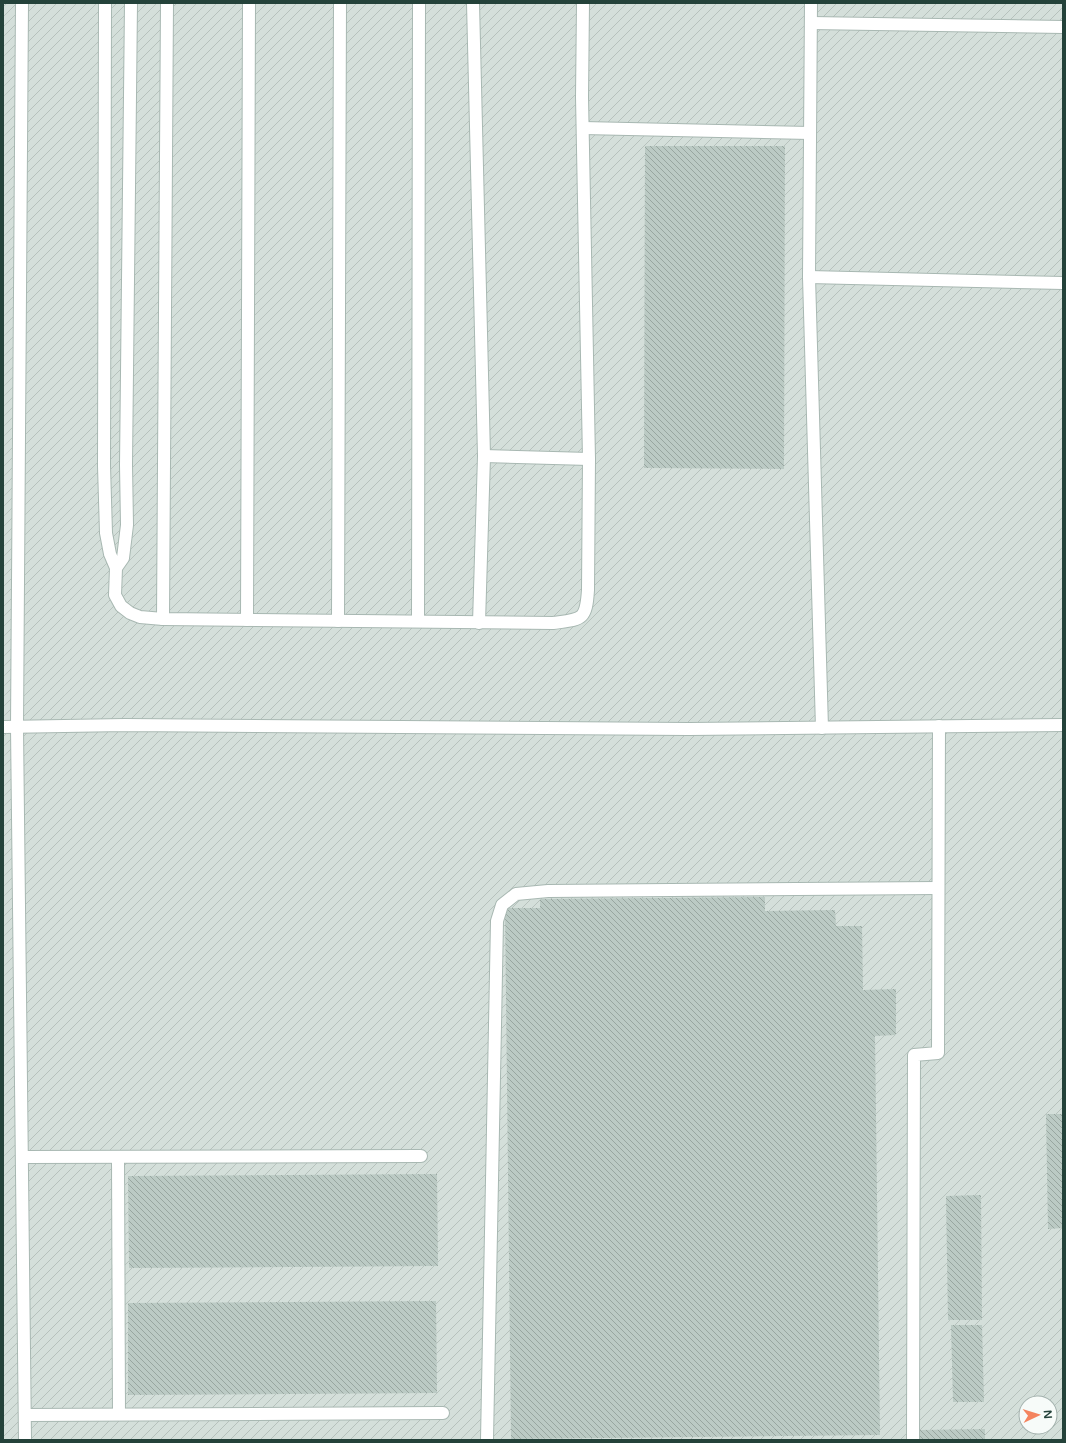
<svg xmlns="http://www.w3.org/2000/svg" width="1066" height="1443" font-family="'Varela Round',sans-serif">
<defs>
<pattern id="industrial-furrows" width="10" height="10" patternUnits="userSpaceOnUse"><rect width="10" height="10" fill="#d4dfda"/><path d="M-1 1l2-2M0 10L10 0M9 11l2-2" fill="none" stroke="#b6c1bc"/></pattern>
<pattern id="building-back-hatch" width="6" height="6" patternUnits="userSpaceOnUse"><rect width="6" height="6" fill="#bbcac4"/><path d="M-1 5l2 2M0 0l6 6M5-1l2 2" fill="none" stroke="#98a6a0"/></pattern>
</defs>
<rect width="100%" height="100%" fill="#e6efeb"/>
<!-- industrial -->
<path fill="url(#industrial-furrows)" fill-rule="evenodd" d="M3,3h1060v1437h-1060zM1026,1403h24v24h-24z"/>
<!-- building -->
<g fill="url(#building-back-hatch)">
<path d="M645,146h140l-1,323 -140,-1z"/>
<path d="M765,897v14l70,-1 1,16h26l1,64 33,-1v46l-21,1 5,399 -369,4 -6,-531h35v-9z"/>
<path d="M1046,1114h17v114l-15,1z"/>
<path d="M437,1174l1,92 -309,2 -1,-92z"/>
<path d="M981,1195l1,125h-34l-2,-124z"/>
<path d="M436,1301l1,92 -309,2v-92z"/>
<path d="M951,1325h31l2,77h-31z"/>
<path d="M985,1429v11h-66v-10z"/>
</g>
<g fill="none" stroke-linecap="round" stroke-linejoin="round">
<!-- lane casing -->
<g stroke="#a8b8b2" stroke-width="14">
<g id="lane">
<path d="M105,3l-1,463 2,67 4,21 6,14"/>
<path d="M131,3l-5,462 1,60 -4,33 -7,10 -1,27 6,11 9,7 10,4 23,2 390,4c29,-4 33,-2 35,-33l1,-131 -7,-362 1,-94"/>
<path d="M473,3l11,453 -5,167"/>
<path d="M811,3l-2,274 13,451"/>
<path d="M811,23l252,4"/>
<path d="M583,128l227,5"/>
<path d="M809,277l254,6"/>
<path d="M484,456l105,3"/>
<path d="M163,619l4,-616"/>
<path d="M247,620l2,-617"/>
<path d="M338,621l2,-618"/>
<path d="M418,621l1,-618"/>
<path d="M22,1157l399,-1"/>
<path d="M118,1158l1,256"/>
<path d="M25,1415l418,-2"/>
<path d="M487,1440l10,-519 5,-16 14,-11 32,-3 390,-3"/>
<path d="M913,1440l1,-385 24,-2 1,-327"/>
</g>
</g>
<!-- street casing -->
<g stroke="#a8b8b2" stroke-width="14">
<g id="street">
<path d="M22,3l-5,724 8,713"/>
<path d="M3,727l122,-2 564,4 374,-4"/>
</g>
</g>
<!-- lane -->
<use href="#lane" stroke="#fff" stroke-width="12"/>
<!-- street -->
<use href="#street" stroke="#fff" stroke-width="12"/>
</g>
<!-- border -->
<rect width="1066" height="1443" fill="none" stroke="#24423a" stroke-width="8"/>
<!-- north arrow -->
<g transform="translate(1038 1415) rotate(86)"><circle r="19" fill="#f7fbf9" stroke="#a3b1ad"/>
<path d="M0-3L7 15L0 10L-7 15Z" fill="#f4845f"/>
<text y="-6" font-size="11" font-weight="bold" text-anchor="middle" fill="#24423a">N</text>
</g>
</svg>
